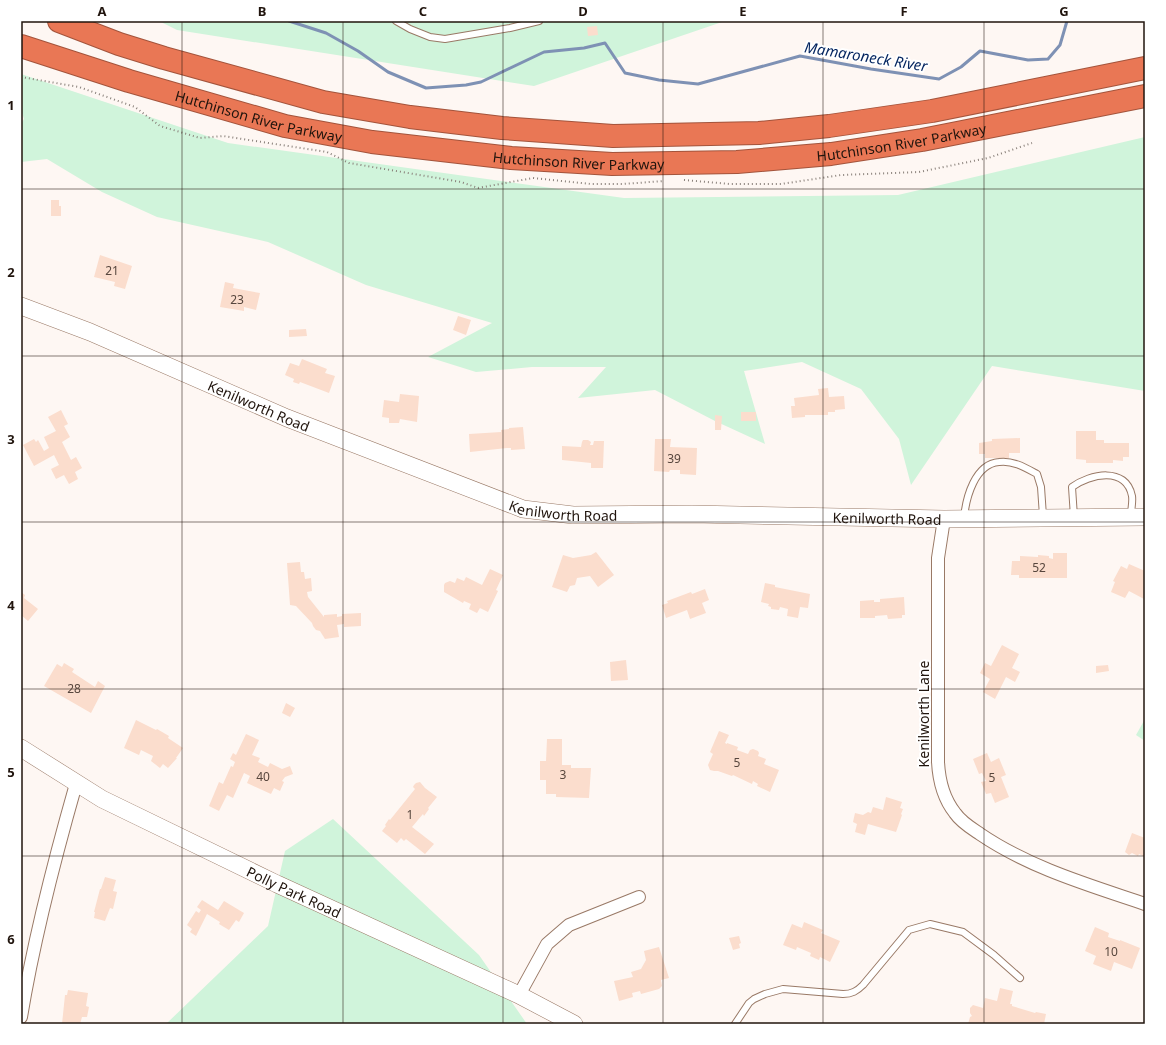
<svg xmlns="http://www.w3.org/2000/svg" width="1166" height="1045" font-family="'Noto Sans',sans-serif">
<rect width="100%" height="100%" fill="#fef7f3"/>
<!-- green -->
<g fill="#d0f4db">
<path d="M159,21h566l-191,65 -357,-56z"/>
<path d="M21,74l207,69 396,55 274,-3 247,-58v254l-153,-25 -81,119 -12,-46 -38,-50 -59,-27 -58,9 21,73 -50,-23 -60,-31 -77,8 28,-31h-74l-56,5 -48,-15 64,-34 -126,-38 -98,-43 -111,-25 -55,-25 -55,-33 -26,3v-38l3,-5 -3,-10z"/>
<path d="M1145,719v22l-9,-6z"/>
<path d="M333,819l146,136 48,69h-361l102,-98 17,-75z"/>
</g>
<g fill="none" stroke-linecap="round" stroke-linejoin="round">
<!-- stream -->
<path stroke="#7e91b4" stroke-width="3" d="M289,21l37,12 32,18 30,21 38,16 40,-3 15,-3 63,-30 40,-4 21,-5 20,30 34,7 39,4 102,-28 71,13 68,10 22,-12 19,-16 48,9 20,-1 12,-14 7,-24"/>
</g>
<!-- building -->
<g fill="#fbddcd">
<path d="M597,26l1,9 -10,1 -1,-9z"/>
<path d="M51,200h8v6h2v10h-10z"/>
<path d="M100,255l32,11 -7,23 -11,-3 1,-4 -21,-5z"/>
<path d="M225,282l9,2 -1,4 27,5 -4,17 -12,-3v4l-24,-4z"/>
<path d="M458,316l13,4 -5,15 -13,-5z"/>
<path d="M306,329l1,7 -18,1v-7z"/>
<path d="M302,359l25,10 -2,4 10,3 -6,17 -29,-11 -1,2 -6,-2 1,-3 -9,-4 5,-12 9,3z"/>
<path d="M828,388l1,9 15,-1 1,13 -10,1v2h-7v3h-23v2l-13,1 -1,-12h4l-1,-8 25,-3 -1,-6z"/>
<path d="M400,394l19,2 -2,26 -17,-3 -1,4h-10v-5l-7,-1 2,-17 15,2z"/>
<path d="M61,410l7,14 -4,2 6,11 -8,5 9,18 5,-3 6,11 -7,4 3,7 -9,5 -5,-9 -8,4 -5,-10 8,-4 -5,-10 -20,11 -11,-21 11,-6 2,3 2,-2 6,11 5,-3 -5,-11 12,-6 -8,-14z"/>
<rect x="741" y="412" width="15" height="9"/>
<path d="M715,415l7,1 -1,14h-6z"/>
<path d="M523,427l2,22 -14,1v-2h-4l-37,4 -1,-18 32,-2v-2l8,-1v-1z"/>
<path d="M1076,431h20v9h8v3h25v14h-6v4l-10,-1v3h-27v-3l-10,-1z"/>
<path d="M1020,438v15h-11v5h-24v-4h-6v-11l13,-2v-2z"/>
<path d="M655,439h16l-1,8 27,1 -1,27 -16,-1v-4h-10l-1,2 -15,-1z"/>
<path d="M583,440h5l3,2 -1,3h3l1,-4h10l-1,27h-12v-5l-29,-3v-14l19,1 1,-5z"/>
<path d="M596,552l18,23 -16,12 -8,-11 -13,2 -2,7 -5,1 -3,6 -15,-5 11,-32 10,3 18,-3z"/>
<path d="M1053,553h14v25h-48v-3h-8l1,-14h8v-5l18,1v-2l11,1v2l4,1z"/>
<path d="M300,562l1,10h3l1,7 6,-1 1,13 -5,1 1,5 16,20v-2l13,-1v3l5,-1v-2l19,-1v13l-17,1v-3l-7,1 2,12 -14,2 -5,-8 -4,-1 -3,-4 -1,-3 -16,-17 -6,-1 -3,-42z"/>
<path d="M1129,564l16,7 -1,28 -15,-8 -4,7 -14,-6 4,-10 -2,-1 8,-15 6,3z"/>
<path d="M490,569l13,6 -7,15 2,1 -10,21 -8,-4 -3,5 -8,-4 2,-5 -7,-3 -1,2 -19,-11v-7l1,-2 5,-2 5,2 2,-5 7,3 2,-4 16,8z"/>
<path d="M765,583l10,2v2l35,7 -2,14 -8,-1 -2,11 -11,-2 1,-7 -8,-2 -1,3 -8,-1v-2l-3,-1 1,-2 -8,-2z"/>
<path d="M705,589l4,11 -7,3 4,10 -16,6 -3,-9 -21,8 -4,-13 6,-2 -1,-2 24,-9 1,2z"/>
<path d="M21,592l4,3 -1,3 14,11 -10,12 -7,-6z"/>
<path d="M904,597l1,18h-3v3l-14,1 -1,-4 -12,1v2h-15v-17l14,-1v2h6v-3z"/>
<path d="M1002,645l17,9 -7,14 8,4 -5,10 -9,-5 -11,22 -12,-7 7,-13 -10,-6 5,-10 6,3z"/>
<path d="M626,660l2,20 -17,1 -1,-19z"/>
<path d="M64,663l10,6 -2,3 23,15 3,-6 7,5 -14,27 -47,-27 13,-22 5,3z"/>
<path d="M1108,665l1,6 -13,2v-7z"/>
<path d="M286,703l9,5 -5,9 -8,-4z"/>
<path d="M136,720l20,10 1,-1 12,7 -1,2 15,10 -7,10h1l-9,10 -5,-4 -3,4 -9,-7 2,-5 -12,-6 -2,5 -15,-7z"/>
<path d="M719,731l10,4 -4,8 2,1v-1l11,4 -1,3 11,4 2,-4 3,-1 5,2 1,2 -1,3 8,3 -2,5 15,6 -9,22 -13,-6 1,-2 -5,-3 -1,3 -19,-9 -1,1 -14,-5h-4l-4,-1 -2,-5 5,-11 -3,-2z"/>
<path d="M246,734l13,6 -7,15 8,3 -2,4 10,5 2,-4 12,6 8,-3 3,8 -8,3 -3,4 2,1 -4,9 -6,-3 -3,6 -24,-11 3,-7 -6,-3 -11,25 -6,-3 -8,16 -10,-5 10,-24 4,2 8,-18 2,1 2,-5 -5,-3 3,-6 3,2z"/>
<path d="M547,739h15v26h9v3h20l-2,30 -33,-1v-3h-10v-14h-6v-19h6z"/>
<path d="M987,753l4,9 8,-4 7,17 -5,2 8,20 -14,6 -4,-10 -5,1 -5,-12 5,-1 -4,-8 -3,1 -6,-15z"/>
<path d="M420,782l5,6 12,9 -9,11 1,1 -5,7 -1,-2 -11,13 22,17 -9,10 -19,-15 -2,2 -3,-3 -4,5 -15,-12 4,-5 -1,-1 4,-6 1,1 25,-31 -2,-2 1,-2 2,-2z"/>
<path d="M886,797l16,5 -2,6 3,1 -2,5 1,1 -6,17 -28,-8 -3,11 -10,-3 2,-8 -4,-2 2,-9 8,2 5,-3 3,1 2,-6 10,3z"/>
<path d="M1132,833l13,5v19l-6,-3 -1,2 -6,-3 -3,2 -4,-3z"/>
<path d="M105,877l11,3 -3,11 4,1 -4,17 -3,-1 -5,13 -11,-3 1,-6h-1l6,-23h1z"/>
<path d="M202,900l16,10 6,-9 20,12 -5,9 -3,-2 -7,10 -10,-6 1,-2 -13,-8 -11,22 -6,-4 2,-3 -5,-4 9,-14 3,2 2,-3 -4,-3z"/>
<path d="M804,922l19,8 -2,3 19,8 -10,21 -10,-5 -1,3 -9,-4 1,-3 -14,-6 -1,3 -13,-5 9,-21 10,4z"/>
<path d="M1095,927l14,6 -1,4 12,4v-1l20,8 -8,21 -18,-7 -3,9 -18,-7 3,-8 -11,-5z"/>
<path d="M739,936l2,7 -2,1 1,4 -7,2 -4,-12z"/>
<path d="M659,947l10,31 -8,2 1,6 -3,3 -18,5 -1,-3 -8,2 1,4 -14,4 -5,-20 19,-4 -2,-5 10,-3 5,-9 -2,-9z"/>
<path d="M1000,988l13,3 -3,13h2v2l23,7 1,-1 10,2 -2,10h-76l2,-7 2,-1 -2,-3v-5l3,-3 10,3 2,-10 12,3z"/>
<path d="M68,990l20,3 -2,13 3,1 -2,10h-5l-2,7h-18l3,-29h2z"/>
</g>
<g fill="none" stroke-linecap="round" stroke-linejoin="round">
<!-- lane casing -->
<g stroke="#997966" stroke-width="8">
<g id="lane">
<path d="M396,21l14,8 20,8 15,2 65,-11 29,-7"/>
<path d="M1074,517l-2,-30c18,-13 54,-21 60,9 1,6 -1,13 -1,19"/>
<path d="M964,518c2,-21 11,-54 35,-56 14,-2 27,6 38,12l4,13 2,29"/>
<path d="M735,1024l14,-21 5,-4 11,-5 18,-5 60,5c9,0 14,-3 20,-9l46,-55 21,-6 33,8 31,23 26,23"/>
</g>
</g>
<!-- street casing -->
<g stroke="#997966" stroke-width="14">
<g id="street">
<path d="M944,519l-6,39v204c1,19 5,36 17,51 6,9 16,15 25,21 50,34 109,51 165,70"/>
<path d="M519,995l28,-51 22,-19 70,-28"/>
<path d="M21,1017c13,-79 33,-156 55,-233"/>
</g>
</g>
<!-- secondary casing -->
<g stroke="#997966" stroke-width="18">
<g id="secondary">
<path id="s1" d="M21,306l69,26 197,86 236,91 50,6 119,-1 252,5 201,-2"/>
<path id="s2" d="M21,748l81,51 175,85 242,111 55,29"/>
</g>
</g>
<!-- highway casing -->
<g stroke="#a3543c" stroke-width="24">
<g id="highway">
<path d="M59,21l60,23 45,14 159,44 87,15 92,11 111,8 146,-3 70,-7 103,-15 213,-43"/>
<path id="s3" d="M21,46l108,35 156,45 87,16 139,16 101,6 125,-2 94,-8 91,-14 223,-44"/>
</g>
</g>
<!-- path -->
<g stroke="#89807a" stroke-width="2" stroke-dasharray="1 3" stroke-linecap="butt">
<path d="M21,77l58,10 56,20 25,19 40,12 23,-2 104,16 22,11 112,19 17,6 55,-10 58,6h32l41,-3"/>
<path d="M684,180l46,4h51l60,-9 78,-3 69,-14 44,-15"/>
</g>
<!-- lane -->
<use href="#lane" stroke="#fff" stroke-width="6"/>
<!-- street -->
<use href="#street" stroke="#fff" stroke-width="12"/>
<!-- secondary -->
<use href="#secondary" stroke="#fff" stroke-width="17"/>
<!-- highway -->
<use href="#highway" stroke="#e97755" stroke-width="22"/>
</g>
<!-- grid -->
<path fill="none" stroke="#20140d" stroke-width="1" stroke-opacity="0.55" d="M182,21v1003M343,21v1003M503,21v1003M663,21v1003M823,21v1003M984,21v1003M21,189h1124M21,356h1124M21,522h1124M21,689h1124M21,856h1124"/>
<g text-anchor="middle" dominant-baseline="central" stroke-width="4" stroke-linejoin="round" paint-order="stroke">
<!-- number labels -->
<g font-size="12" fill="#57463d">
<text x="112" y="270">21</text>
<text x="237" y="299">23</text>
<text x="674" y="458">39</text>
<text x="1039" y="567">52</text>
<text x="74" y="688">28</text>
<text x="737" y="762">5</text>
<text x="563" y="774">3</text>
<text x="263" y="776">40</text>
<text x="992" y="777">5</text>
<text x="410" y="814">1</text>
<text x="1111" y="951">10</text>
</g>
<!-- street labels -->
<g font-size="14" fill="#20140d" stroke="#fff">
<text stroke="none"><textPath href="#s3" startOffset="248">Hutchinson River Parkway</textPath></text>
<text stroke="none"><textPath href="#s3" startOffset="896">Hutchinson River Parkway</textPath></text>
<text stroke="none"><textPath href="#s3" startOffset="572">Hutchinson River Parkway</textPath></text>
<text stroke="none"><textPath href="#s1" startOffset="258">Kenilworth Road</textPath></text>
<text stroke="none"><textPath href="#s1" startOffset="582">Kenilworth Road</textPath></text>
<text stroke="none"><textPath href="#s1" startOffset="906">Kenilworth Road</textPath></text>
<text transform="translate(923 714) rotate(-90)">Kenilworth Lane</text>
<text stroke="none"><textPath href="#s2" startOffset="309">Polly Park Road</textPath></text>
</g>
<!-- water labels -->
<g font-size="15" font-style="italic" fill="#03245f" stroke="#fff">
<text transform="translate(866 56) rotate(9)">Mamaroneck River</text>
</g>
</g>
<!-- border -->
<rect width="1166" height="1045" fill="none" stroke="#ffffff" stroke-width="44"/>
<rect x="22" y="22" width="1122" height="1001" fill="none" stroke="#20140d" stroke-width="1.5"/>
<g font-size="13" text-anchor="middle" font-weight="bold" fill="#20140d">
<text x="102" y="16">A</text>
<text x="262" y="16">B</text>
<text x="423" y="16">C</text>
<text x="583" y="16">D</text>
<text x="743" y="16">E</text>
<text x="904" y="16">F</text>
<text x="1064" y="16">G</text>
<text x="11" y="110">1</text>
<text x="11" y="277">2</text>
<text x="11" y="444">3</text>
<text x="11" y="610">4</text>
<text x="11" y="777">5</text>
<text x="11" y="944">6</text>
</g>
</svg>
